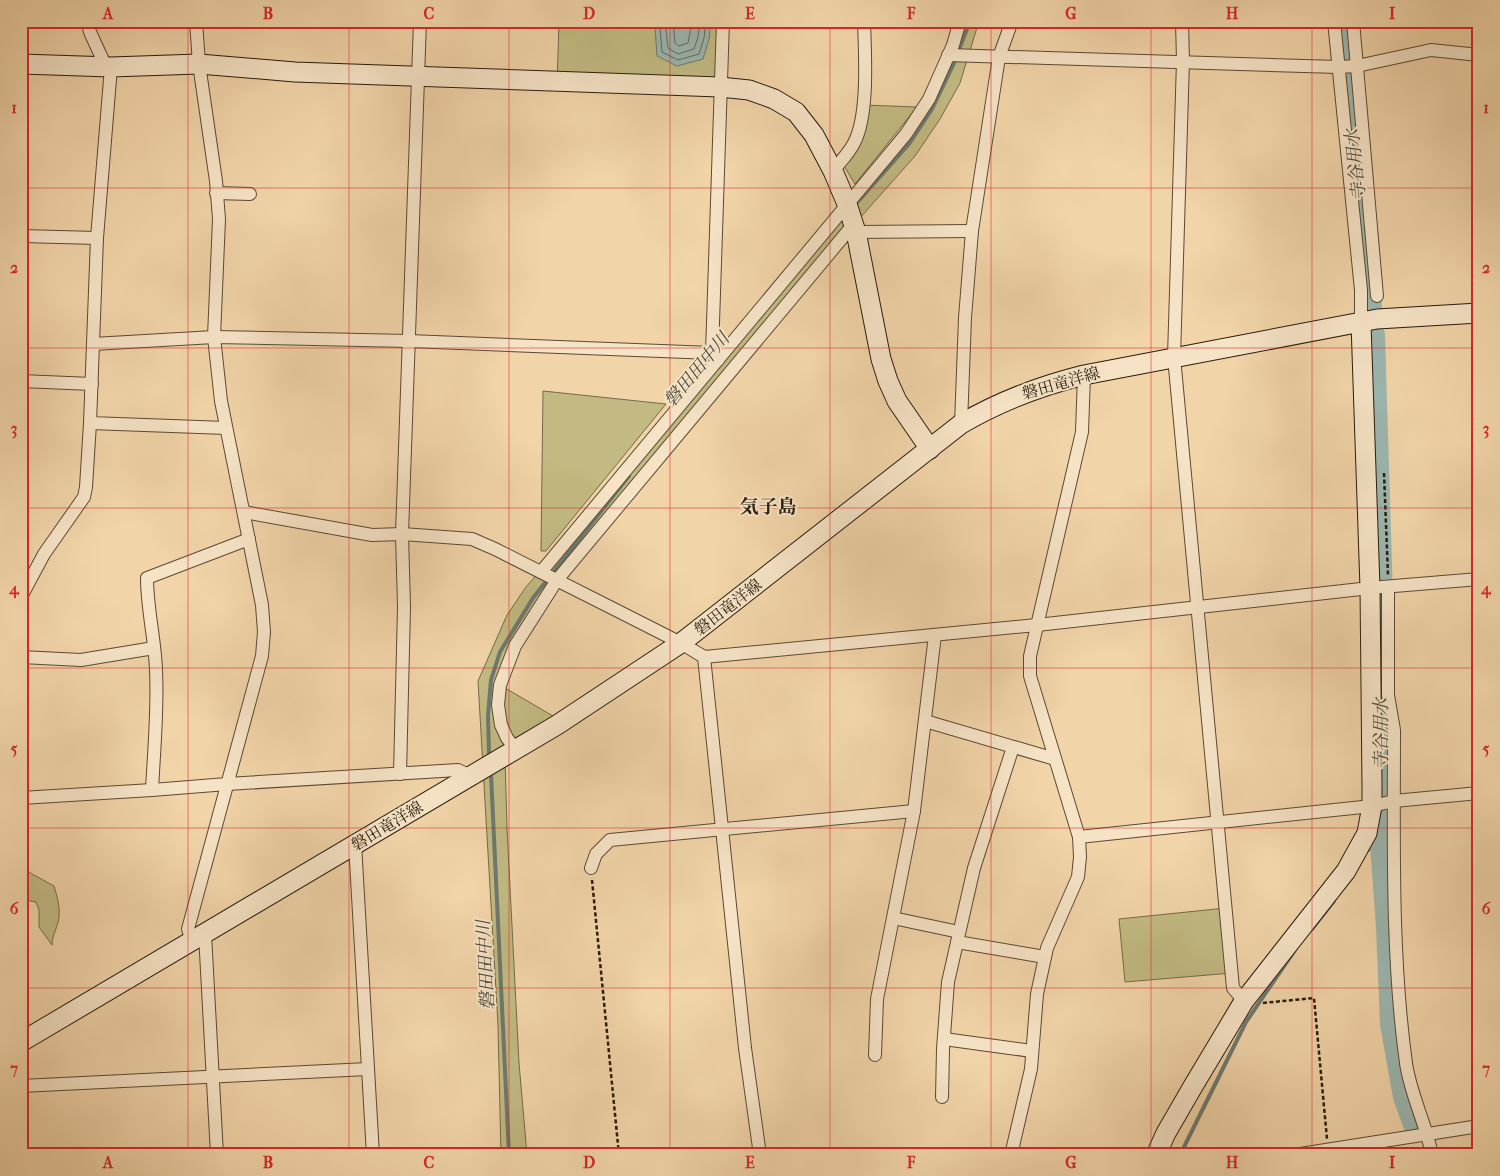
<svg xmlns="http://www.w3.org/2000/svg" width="1500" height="1176" font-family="'IM FELL French Canon','Noto Serif JP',serif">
<rect width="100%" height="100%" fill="#f1d4a8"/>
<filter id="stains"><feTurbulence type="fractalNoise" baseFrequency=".004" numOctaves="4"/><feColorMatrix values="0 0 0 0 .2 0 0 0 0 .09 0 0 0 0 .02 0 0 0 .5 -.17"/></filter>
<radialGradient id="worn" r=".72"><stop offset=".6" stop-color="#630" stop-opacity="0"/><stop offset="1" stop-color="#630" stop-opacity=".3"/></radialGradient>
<!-- green -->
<g fill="#c2ba82" stroke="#746a48">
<path d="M559,21h164l-3,62 -163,4z"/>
<path d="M959,21h20l-19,62 -20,36 -25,37 -64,72 -283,332 -68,125 53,31 -41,28 -7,13 2,71 12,235 8,92h-26l-3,-130 -20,-344 29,-66 19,-28 78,-90 302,-363z"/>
<path d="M863,105l54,2 -62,77 -14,-23z"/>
<path d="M543,391l123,13 -120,147h-5z"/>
<path d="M23,869l31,17c3,10 6,20 5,31 -1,10 -7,18 -7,28l-13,-18v-17l-3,-8 -15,-3v-29z"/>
<path d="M1226,908l6,65 -107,9 -6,-63z"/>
</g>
<!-- water -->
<path fill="#9cb7b0" stroke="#6d796f" d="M651,21h60l-2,18 -6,20 -26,7 -20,-10 -2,-29z"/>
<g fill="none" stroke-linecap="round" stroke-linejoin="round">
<!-- shore -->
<g stroke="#62695e" stroke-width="1">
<path d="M657,21l3,6 2,25 16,8 21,-6 5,-16 2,-17"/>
<path d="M665,21l3,27 10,6 16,-5 4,-12 2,-16"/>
<path d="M673,21l2,22 4,3 9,-3 4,-22"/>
</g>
<!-- stream -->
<g stroke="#6d796f" stroke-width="4">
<path d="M958,52l12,-31"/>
<path d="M854,206l55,-62 23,-35 24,-50"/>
<path d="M489,754l-1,-39 3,-35 9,-28 33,-54 96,-122"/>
<path d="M491,774l18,381"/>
<path d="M1368,850l13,-19"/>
<path d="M1312,929l22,-28"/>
<path d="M1180,1155l66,-133 49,-72"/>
</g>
<!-- river -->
<g stroke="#9cb7b0" stroke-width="24">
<path d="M1342,21l28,287"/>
<path d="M1373,335l8,263v233l7,95 4,98 13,73 12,33"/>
</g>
<!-- street casing -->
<g stroke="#5a4934" stroke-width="14">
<g id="street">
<path d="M87,21l3,11 16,35"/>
<path d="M1182,21l1,40 -9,296 59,631 11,13"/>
<path d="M1334,21l27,269v33"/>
<path d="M1353,21l24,275"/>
<path d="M948,55l390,12 19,-1 74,-16 48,5"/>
<path d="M111,67l-14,171 -7,185 136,5"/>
<path d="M833,171c7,-9 16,-18 21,-28 15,-28 11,-89 10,-122"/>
<path d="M216,193l34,1"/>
<path d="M856,232l116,-1"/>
<path d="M21,236l76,2"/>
<path d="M93,344l121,-7 195,4 303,12 6,7"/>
<path d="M712,353l11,-332"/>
<path d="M21,381l71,3"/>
<path d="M961,424l4,-106 7,-87 27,-174 13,-36"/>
<path d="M244,512l128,23 30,-1 70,5 23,10 107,54 79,40 23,14 41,391 15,107"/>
<path d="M541,572l365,-438 23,-35 24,-54 7,-24"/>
<path d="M1388,587v108l6,35c0,109 -3,225 12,333 4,30 20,61 26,92"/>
<path d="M21,597l23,-43 40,-57 2,-10 4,-64"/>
<path d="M21,657l60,3 73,-12"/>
<path d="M704,657l333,-32 333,-37 109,-9"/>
<path d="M925,721l130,38"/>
<path d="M516,750l-9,-12 -6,-13 -3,-20 2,-20 15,-39 42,-66 296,-355"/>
<path d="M400,774l4,-167 -2,-73 18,-513"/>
<path d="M152,790c2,-40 6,-80 4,-120 -1,-31 -9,-61 -9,-92l102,-39"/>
<path d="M21,798l131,-8 75,-6 231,-14 13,6"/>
<path d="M1079,837l293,-31 22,-5 85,-8"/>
<path d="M355,844l18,311"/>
<path d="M591,868l5,-14 14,-14 304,-29"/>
<path d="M893,918l66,14"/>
<path d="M205,934l12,221"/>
<path d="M192,942l-4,-13 74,-273 2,-24 -2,-27 -41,-204 -7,-64 5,-118 -3,-38 -17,-117 -3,-43"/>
<path d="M957,942l88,15"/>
<path d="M944,1039l88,12"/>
<path d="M875,1055l2,-56 37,-188 21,-176"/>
<path d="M21,1086l347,-17"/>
<path d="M942,1097l1,-48 5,-67 26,-114 39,-121"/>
<path d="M1011,1155l20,-86 6,-75 10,-46 31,-71 2,-20 -1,-20 -49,-161v-20l52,-224 2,-57"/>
<path d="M1294,1155l185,-29"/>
</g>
</g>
<!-- secondary casing -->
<g stroke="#271b0d" stroke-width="21">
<g id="secondary">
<path d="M21,64l90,3 88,-3 96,8 425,15 29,3 25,9 22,13 18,23 19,36 14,33 9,28 25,127 7,22 9,20 33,48"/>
<path d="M21,1042l536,-317 124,-82 280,-219c39,-23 79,-38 123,-49l293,-56 102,-6"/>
<path d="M1156,1155l10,-22 26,-45 52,-87 102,-130 21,-38 5,-27v-20l-2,-198 -9,-265"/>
</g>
</g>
<!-- path -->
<g stroke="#271b0d" stroke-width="2.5" stroke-dasharray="4 2.5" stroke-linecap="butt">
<path d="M1384,473l4,102"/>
<path d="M592,880l27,275"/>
<path d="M1263,1003l51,-5 13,141"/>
</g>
<!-- street -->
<use href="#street" stroke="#f6e3c6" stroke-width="12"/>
<!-- secondary -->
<use href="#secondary" stroke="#f6e3c6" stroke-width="19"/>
</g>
<!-- grid -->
<path fill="none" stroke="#d62828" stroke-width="1" stroke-opacity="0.55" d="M188,21v1134M349,21v1134M509,21v1134M670,21v1134M830,21v1134M991,21v1134M1151,21v1134M1312,21v1134M21,188h1458M21,348h1458M21,508h1458M21,668h1458M21,828h1458M21,988h1458"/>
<g text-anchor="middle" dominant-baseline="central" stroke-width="4" stroke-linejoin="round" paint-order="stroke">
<!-- street labels -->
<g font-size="16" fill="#271b0d" stroke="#f6e3c6">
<text transform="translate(1061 383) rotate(-16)">磐田竜洋線</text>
<text transform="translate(728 607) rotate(-38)">磐田竜洋線</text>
<text transform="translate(387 826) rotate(-31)">磐田竜洋線</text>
</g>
<!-- water labels -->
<g font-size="18" font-style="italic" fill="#4a4a3e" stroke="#f6e3c6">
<text transform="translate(1356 165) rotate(-96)">寺谷用水</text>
<text transform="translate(697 370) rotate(-50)">磐田田中川</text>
<text transform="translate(1381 734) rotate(-90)">寺谷用水</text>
<text transform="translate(486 965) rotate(-93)">磐田田中川</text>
</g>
<!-- quarter labels -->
<g font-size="19" font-weight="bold" fill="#271b0d" stroke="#f6e3c6">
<text x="768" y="507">気子島</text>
</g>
</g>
<!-- margin -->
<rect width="1500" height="1176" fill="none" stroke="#f1d4a8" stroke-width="55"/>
<rect x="28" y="28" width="1444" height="1120" fill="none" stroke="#d62828" stroke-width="2"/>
<g font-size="16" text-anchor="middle" font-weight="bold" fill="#d62828">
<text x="108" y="19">A</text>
<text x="268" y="19">B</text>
<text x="429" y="19">C</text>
<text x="589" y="19">D</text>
<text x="750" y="19">E</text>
<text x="911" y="19">F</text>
<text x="1071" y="19">G</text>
<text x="1232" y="19">H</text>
<text x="1392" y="19">I</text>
<text x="14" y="113">1</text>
<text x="1486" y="113">1</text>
<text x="14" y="273">2</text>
<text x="1486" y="273">2</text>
<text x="14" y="434">3</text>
<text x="1486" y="434">3</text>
<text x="14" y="594">4</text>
<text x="1486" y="594">4</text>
<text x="14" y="754">5</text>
<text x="1486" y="754">5</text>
<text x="14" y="914">6</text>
<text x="1486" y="914">6</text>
<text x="14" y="1074">7</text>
<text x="1486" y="1074">7</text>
<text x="108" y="1168">A</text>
<text x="268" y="1168">B</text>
<text x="429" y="1168">C</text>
<text x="589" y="1168">D</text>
<text x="750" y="1168">E</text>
<text x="911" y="1168">F</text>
<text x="1071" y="1168">G</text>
<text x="1232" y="1168">H</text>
<text x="1392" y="1168">I</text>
</g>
<rect width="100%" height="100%" filter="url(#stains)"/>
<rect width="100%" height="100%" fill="url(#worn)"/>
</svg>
